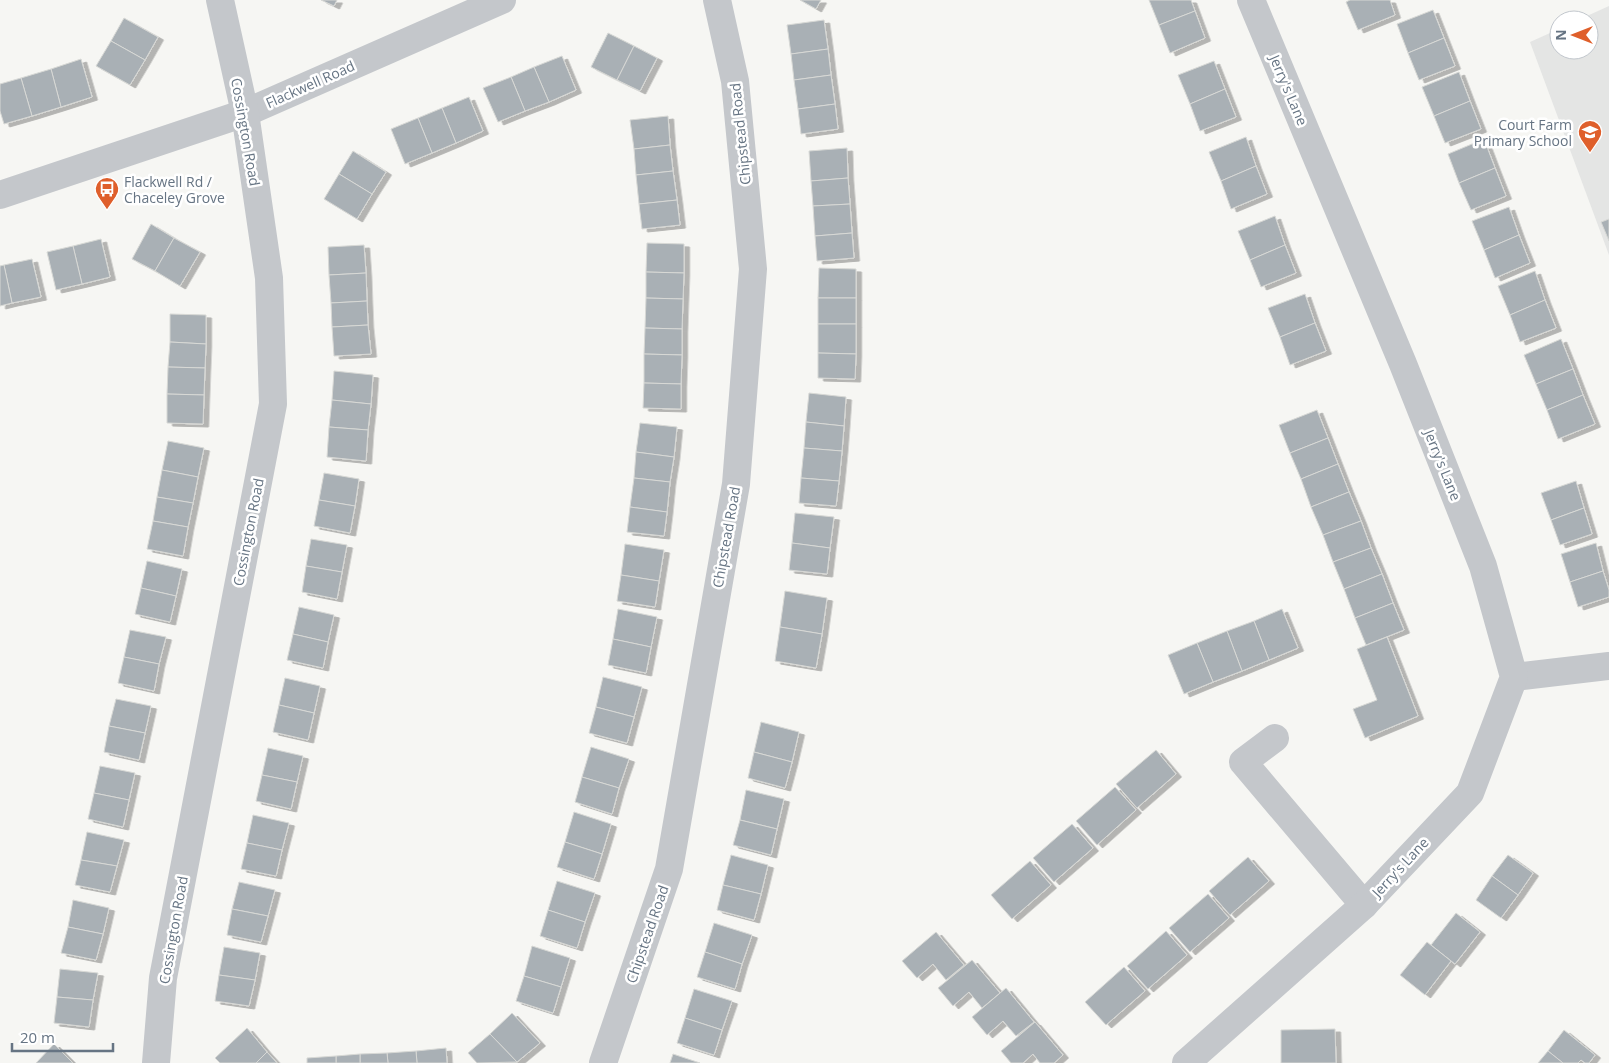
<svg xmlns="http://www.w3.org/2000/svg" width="1609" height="1063" font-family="'Open Sans',sans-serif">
<defs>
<filter id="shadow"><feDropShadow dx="5.5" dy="3" stdDeviation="0" flood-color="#0004"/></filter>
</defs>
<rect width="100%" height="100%" fill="#f6f6f3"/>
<!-- built -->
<path fill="#e4e5e4" d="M1609,6v249l-79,-213 29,-13v21h30v-30h-11z"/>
<!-- building -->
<g fill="#a9b0b5" stroke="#d7d8d5" filter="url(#shadow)">
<path d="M321,0h16l-3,6z"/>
<path d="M800,0h21l-5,9z"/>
<path d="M1149,0h42l4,11 -36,14z"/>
<path d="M1350,0h40l5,15 -37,15 -12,-28z"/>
<path d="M1433,10l11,28 -36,15 -11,-29z"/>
<path d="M1195,11l10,27 -35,15 -11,-28z"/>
<path d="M124,18l34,19 -13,23 -34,-19z"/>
<path d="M824,20l4,29 -37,5 -4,-29z"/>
<path d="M608,33l26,13 -17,34 -26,-13z"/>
<path d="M1444,38l11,28 -36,14 -11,-27z"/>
<path d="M111,41l34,19 -15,25 -34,-19z"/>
<path d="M634,46l23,12 -17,33 -23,-11z"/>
<path d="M828,49l3,26 -37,5 -3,-26z"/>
<path d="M562,56l14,34 -27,12 -15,-35z"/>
<path d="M81,59l11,38 -31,10 -10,-38z"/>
<path d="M1214,61l11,28 -35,15 -12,-29z"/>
<path d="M534,67l15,35 -24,9 -14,-34z"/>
<path d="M51,69l10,38 -29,9 -11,-38z"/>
<path d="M1459,72l11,29 -36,15 -12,-29z"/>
<path d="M831,75l4,29 -37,5 -4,-29z"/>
<path d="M511,77l14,34 -27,11 -15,-34z"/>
<path d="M21,78l11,38 -28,8 -4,-13v-27z"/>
<path d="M1225,89l11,28 -36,14 -10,-27z"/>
<path d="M469,97l14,34 -27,12 -14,-35z"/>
<path d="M1470,101l11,28 -36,14 -11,-27z"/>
<path d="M835,104l3,25 -37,5 -3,-25z"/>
<path d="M442,108l14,35 -24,10 -14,-35z"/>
<path d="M668,116l2,29 -36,4 -4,-29z"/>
<path d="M418,118l14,35 -27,11 -14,-35z"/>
<path d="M1246,137l10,29 -35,15 -12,-29z"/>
<path d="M1484,139l11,29 -36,15 -11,-29z"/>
<path d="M670,145l3,26 -37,4 -2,-26z"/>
<path d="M847,148l1,30 -37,3 -2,-30z"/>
<path d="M353,151l33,21 -14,22 -33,-20z"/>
<path d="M1256,166l11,28 -36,15 -10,-28z"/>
<path d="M1495,168l11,28 -35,14 -12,-27z"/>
<path d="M673,171l4,29 -38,4 -3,-29z"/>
<path d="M339,174l33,20 -15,25 -33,-20z"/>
<path d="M848,178l2,26 -37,2 -2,-25z"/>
<path d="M677,200l3,25 -38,4 -3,-25z"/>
<path d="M850,204l2,29 -37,3 -2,-30z"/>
<path d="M1509,207l10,28 -35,15 -12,-29z"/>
<path d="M1275,216l10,29 -35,15 -12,-29z"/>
<path d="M1609,219v22l-8,-19z"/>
<path d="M151,224l23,14 -19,33 -23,-12z"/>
<path d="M852,233l2,25 -37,3 -2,-25z"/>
<path d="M1519,235l11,28 -35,15 -11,-28z"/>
<path d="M174,238l26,14 -20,34 -25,-15z"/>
<path d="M101,239l9,38 -28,7 -9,-38z"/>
<path d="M647,243l37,1v29l-38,-1z"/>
<path d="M364,245l2,28 -37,2 -1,-28z"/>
<path d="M1285,245l11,28 -35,14 -11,-27z"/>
<path d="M73,246l9,38 -26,6 -9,-38z"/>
<path d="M32,259l9,38 -29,6 -8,-38z"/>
<path d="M4,265l8,38 -12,3v-40z"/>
<path d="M819,268l37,1v29h-38z"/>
<path d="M1535,271l10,29 -35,15 -12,-29z"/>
<path d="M646,272l38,1 -1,26 -37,-1z"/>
<path d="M366,273l1,28 -36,2 -2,-28z"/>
<path d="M1305,294l10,29 -35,14 -12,-29z"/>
<path d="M646,298l37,1 -1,30 -37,-1z"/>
<rect x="818" y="298" width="38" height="26"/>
<path d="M1545,300l11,28 -36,14 -10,-27z"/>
<path d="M367,301l1,24 -36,2 -1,-24z"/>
<path d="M170,314l36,1v29l-36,-2z"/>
<path d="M1315,323l11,28 -36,14 -10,-28z"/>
<path d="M818,324h38v30l-38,-1z"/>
<path d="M368,325l3,29 -37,2 -2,-29z"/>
<path d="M645,328l37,1v26l-38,-1z"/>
<path d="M1561,339l12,30 -37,15 -12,-29z"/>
<path d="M170,342l36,2 -1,24 -37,-1z"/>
<path d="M818,353l38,1 -1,25 -37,-1z"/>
<path d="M644,354l38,1 -1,29 -37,-1z"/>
<path d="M168,367l37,1 -1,27 -37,-1z"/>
<path d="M1573,369l10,26 -36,15 -11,-26z"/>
<path d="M334,371l39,4 -2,29 -39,-4z"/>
<path d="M644,383l37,1v25l-38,-1z"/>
<path d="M809,393l37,4 -2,29 -38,-4z"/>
<path d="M167,394l37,1 -1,29 -36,-1z"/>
<path d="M1583,395l12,29 -37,15 -11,-29z"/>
<path d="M332,400l39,4 -3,26 -39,-3z"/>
<path d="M1317,410l11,28 -38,15 -11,-28z"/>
<path d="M806,422l38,4 -2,25 -38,-3z"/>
<path d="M640,423l37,4 -3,30 -38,-5z"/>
<path d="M329,427l39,3 -2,31 -39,-4z"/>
<path d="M1328,438l10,26 -37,15 -11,-26z"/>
<path d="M168,441l36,7 -6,29 -36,-7z"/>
<path d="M804,448l38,3 -3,30 -38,-3z"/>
<path d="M636,452l38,5 -4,25 -36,-4z"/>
<path d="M1338,464l11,28 -38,15 -10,-28z"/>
<path d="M162,470l36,7 -5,26 -36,-6z"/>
<path d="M324,473l35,6 -4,27 -36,-6z"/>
<path d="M634,478l36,4 -3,30 -37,-5z"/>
<path d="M801,478l38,3 -3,25 -37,-3z"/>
<path d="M1576,481l8,27 -33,12 -10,-27z"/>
<path d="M1349,492l12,29 -38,14 -12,-28z"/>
<path d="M157,497l36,6 -5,24 -35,-6z"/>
<path d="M319,500l36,6 -5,27 -36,-7z"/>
<path d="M630,507l37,5 -3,24 -37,-4z"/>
<path d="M1584,508l8,26 -32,11 -9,-25z"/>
<path d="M795,513l39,4 -4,31 -38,-5z"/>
<path d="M153,521l35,6 -5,29 -36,-7z"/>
<path d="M1361,521l10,27 -38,14 -10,-27z"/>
<path d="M311,539l36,6 -5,27 -36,-6z"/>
<path d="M792,543l38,5 -3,26 -38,-4z"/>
<path d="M1596,543l7,28 -33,11 -9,-28z"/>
<path d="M625,544l39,6 -5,31 -38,-6z"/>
<path d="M1371,548l11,26 -38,15 -11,-27z"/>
<path d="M147,561l35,8 -6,27 -35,-8z"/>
<path d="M306,566l36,6 -5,27 -35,-7z"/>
<path d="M1603,571l6,19v7l-31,10 -8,-25z"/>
<path d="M1382,574l11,29 -38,15 -11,-29z"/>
<path d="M621,575l38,6 -4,26 -38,-6z"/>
<path d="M141,588l35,8 -6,26 -35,-8z"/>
<path d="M785,591l42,7 -5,36 -42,-7z"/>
<path d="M1393,603l11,27 -38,15 -11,-27z"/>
<path d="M299,607l35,8 -6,27 -35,-8z"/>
<path d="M618,609l39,8 -6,30 -38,-8z"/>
<path d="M1282,609l16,39 -29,12 -15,-39z"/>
<path d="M1254,621l15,39 -27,11 -15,-40z"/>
<path d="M780,627l42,7 -6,34 -41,-7z"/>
<path d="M130,630l36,7 -7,27 -35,-7z"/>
<path d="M1227,631l15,40 -29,11 -16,-39z"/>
<path d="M293,634l35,8 -5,26 -36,-8z"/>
<path d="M1387,637l31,79 -53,22 -12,-29 24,-9 -20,-51z"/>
<path d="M613,639l38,8 -5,26 -38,-8z"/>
<path d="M1197,643l16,39 -29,12 -16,-39z"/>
<path d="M124,657l35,7 -5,27 -36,-8z"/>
<path d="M603,677l39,10 -8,30 -38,-10z"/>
<path d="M285,678l35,8 -6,27 -35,-8z"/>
<path d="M116,699l35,7 -6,27 -36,-7z"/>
<path d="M279,705l35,8 -6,27 -35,-8z"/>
<path d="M596,707l38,10 -7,26 -38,-10z"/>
<path d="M761,722l38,10 -7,30 -38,-10z"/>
<path d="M109,726l36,7 -6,27 -35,-8z"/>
<path d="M591,747l38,12 -10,29 -37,-11z"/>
<path d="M268,748l35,8 -6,26 -35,-7z"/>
<path d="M1156,750l20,24 -39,34 -21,-24z"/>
<path d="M754,752l38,10 -7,26 -37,-10z"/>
<path d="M100,766l35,7 -6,27 -35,-7z"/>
<path d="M262,775l35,7 -6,27 -35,-8z"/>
<path d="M582,777l37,11 -7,26 -37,-12z"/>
<path d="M1115,787l21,23 -39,35 -21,-24z"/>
<path d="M746,790l38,9 -7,30 -37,-9z"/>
<path d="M94,793l35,7 -6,27 -35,-8z"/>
<path d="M574,812l37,12 -9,30 -37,-12z"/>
<path d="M253,815l36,8 -7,27 -35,-7z"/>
<path d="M740,820l37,9 -6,26 -38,-10z"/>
<path d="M1072,824l21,24 -39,34 -21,-24z"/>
<path d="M87,832l37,8 -7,26 -36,-6z"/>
<path d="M565,842l37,12 -8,25 -37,-12z"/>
<path d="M247,843l35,7 -6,26 -35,-7z"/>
<path d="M731,855l37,10 -7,29 -38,-9z"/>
<path d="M1508,855l25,18 -15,22 -26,-19z"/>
<path d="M1248,857l21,24 -39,34 -21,-24z"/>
<path d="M81,860l36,6 -7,26 -35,-7z"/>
<path d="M1030,861l21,24 -39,34 -21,-24z"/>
<path d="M1492,876l26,19 -17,23 -25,-18z"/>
<path d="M557,881l38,12 -10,29 -37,-12z"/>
<path d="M239,882l36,8 -7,26 -36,-7z"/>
<path d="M723,885l38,9 -7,26 -37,-10z"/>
<path d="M1208,894l21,24 -39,34 -21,-24z"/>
<path d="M73,900l36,8 -6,26 -35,-7z"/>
<path d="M232,909l36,7 -7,26 -34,-7z"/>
<path d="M548,910l37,12 -8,26 -37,-12z"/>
<path d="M1456,913l24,19 -25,32 -24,-19z"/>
<path d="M714,923l38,12 -10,29 -37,-12z"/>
<path d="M68,927l35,7 -7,26 -35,-7z"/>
<path d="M1166,931l21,24 -39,34 -21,-23z"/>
<path d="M936,932l28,33 -18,15 -13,-16 -16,14 -15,-17z"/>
<path d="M1427,942l24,19 -26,34 -25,-20z"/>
<path d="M532,946l38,12 -9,29 -37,-11z"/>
<path d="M224,947l36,6 -5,27 -36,-5z"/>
<path d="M705,952l37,12 -7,25 -38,-12z"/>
<path d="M972,960l28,33 -18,15 -13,-16 -16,14 -15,-18z"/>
<path d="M1124,967l21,24 -39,34 -21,-23z"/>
<path d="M60,969l38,4 -5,27 -36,-3z"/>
<path d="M219,975l36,5 -6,26 -34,-5z"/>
<path d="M524,976l37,11 -8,26 -37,-12z"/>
<path d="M1006,988l28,34 -18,14 -13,-15 -16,14 -15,-18z"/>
<path d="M694,989l38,12 -10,29 -37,-12z"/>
<path d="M57,997l36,3 -4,27 -35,-4z"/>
<path d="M512,1013l28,30 -23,19 -27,-28z"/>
<path d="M685,1018l37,12 -8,25 -37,-12z"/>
<path d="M1035,1022l28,33 -9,8h-14l-7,-9 -10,9h-12l-10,-12z"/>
<path d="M247,1028l20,24 -11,11h-36l-5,-5z"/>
<path d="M1335,1029l1,34h-55v-33z"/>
<path d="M1564,1030l31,25 -6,8h-4l-4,-3 -3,3h-15l-15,-12z"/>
<path d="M490,1034l27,28 -40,1 -9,-10z"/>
<path d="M54,1044l19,19h-37z"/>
<path d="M446,1048l1,15h-30l-1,-12z"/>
<path d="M416,1051l1,12h-29l-1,-10z"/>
<path d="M1548,1051l15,12h-25z"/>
<path d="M267,1052l10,11h-21z"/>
<path d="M387,1053l1,10h-28v-9z"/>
<path d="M360,1054v9h-24v-7z"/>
<path d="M673,1054l27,9h-30z"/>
<path d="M336,1056v7h-29v-5z"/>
</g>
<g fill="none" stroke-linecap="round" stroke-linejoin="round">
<!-- street -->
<g stroke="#c4c7cb" stroke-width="28">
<path d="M0,195l245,-82 257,-113"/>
<path d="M1514,677l95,-11"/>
<path d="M1275,738l-32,24 121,143"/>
<path d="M156,1063l7,-85 110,-574 -4,-126 -24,-165 -25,-113"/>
<path d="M603,1063l66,-194 67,-385 17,-215 -18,-188 -18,-81"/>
<path d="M1186,1063l178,-158 106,-112 44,-116 -31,-111 -80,-202 -152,-364"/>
</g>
</g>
<!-- icons -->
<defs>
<g id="school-pin" transform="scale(1.25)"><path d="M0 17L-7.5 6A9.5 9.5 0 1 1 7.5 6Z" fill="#df5f2b" stroke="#fff"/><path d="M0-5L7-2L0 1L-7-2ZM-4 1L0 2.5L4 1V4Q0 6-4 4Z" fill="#fff"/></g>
<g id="bus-pin" transform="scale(1.25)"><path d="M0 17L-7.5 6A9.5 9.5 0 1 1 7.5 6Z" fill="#df5f2b" stroke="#fff"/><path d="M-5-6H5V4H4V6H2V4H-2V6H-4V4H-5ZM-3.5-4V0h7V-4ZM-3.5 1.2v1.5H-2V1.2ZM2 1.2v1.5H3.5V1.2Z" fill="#fff"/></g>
</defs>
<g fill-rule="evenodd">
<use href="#school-pin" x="1590" y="132"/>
<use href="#bus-pin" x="107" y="189"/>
</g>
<g text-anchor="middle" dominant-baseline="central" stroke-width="5" stroke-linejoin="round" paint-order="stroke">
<!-- street labels -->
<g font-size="14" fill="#667483" stroke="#fff">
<text transform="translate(310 84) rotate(-24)">Flackwell Road</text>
<text transform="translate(1289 90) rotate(67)">Jerry's Lane</text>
<text transform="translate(246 132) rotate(80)">Cossington Road</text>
<text transform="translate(740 134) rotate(-96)">Chipstead Road</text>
<text transform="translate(1443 465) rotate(68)">Jerry's Lane</text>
<text transform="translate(248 532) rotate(-79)">Cossington Road</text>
<text transform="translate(726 537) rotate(-80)">Chipstead Road</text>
<text transform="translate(1400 867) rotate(-47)">Jerry's Lane</text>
<text transform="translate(173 930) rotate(-80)">Cossington Road</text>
<text transform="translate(647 934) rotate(-71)">Chipstead Road</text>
</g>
<!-- poi labels -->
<g font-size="14" fill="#667483" stroke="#fff" text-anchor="end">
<text x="1572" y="124">Court Farm<tspan x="1572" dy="16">Primary School</tspan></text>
<text x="124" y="181" text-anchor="start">Flackwell Rd /<tspan x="124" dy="16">Chaceley Grove</tspan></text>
</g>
</g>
<!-- north arrow -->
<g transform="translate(1574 35) rotate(270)"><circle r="24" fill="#ffffff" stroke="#c2c7cd"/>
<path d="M0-4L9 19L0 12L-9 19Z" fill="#df5f2b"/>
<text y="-8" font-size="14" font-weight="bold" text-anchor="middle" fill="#667483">N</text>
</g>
<!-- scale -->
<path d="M12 1043v8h101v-8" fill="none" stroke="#667483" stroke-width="2.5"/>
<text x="20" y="1043" font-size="15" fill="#667483" stroke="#ffffff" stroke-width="4" paint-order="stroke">20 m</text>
</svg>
